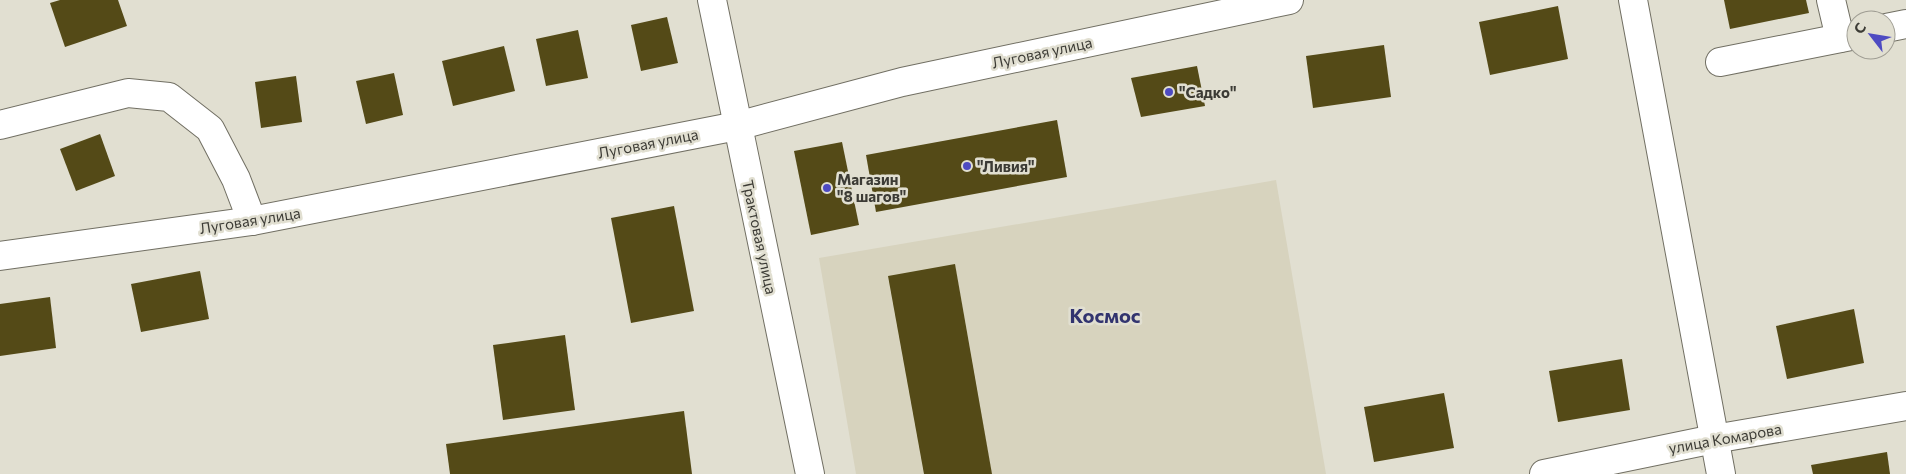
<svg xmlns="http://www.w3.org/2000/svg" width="1906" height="474" font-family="Commissioner,sans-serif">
<rect width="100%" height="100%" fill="#e1dfd1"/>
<!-- built -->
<path fill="#d7d3be" d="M1276,180l50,294h-470l-37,-216z"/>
<!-- building -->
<g fill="#544a17">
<path d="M60,0h58l9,26 -62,21 -15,-44z"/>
<path d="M1724,0h82l3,13 -79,16z"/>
<path d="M1558,6l10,53 -78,16 -11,-53z"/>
<path d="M667,17l11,46 -37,8 -10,-46z"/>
<path d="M578,30l10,48 -42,8 -10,-47z"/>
<path d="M1384,45l7,52 -78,11 -7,-52z"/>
<path d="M504,46l11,45 -62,15 -11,-45z"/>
<path d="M1197,66l8,40 -64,11 -10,-39z"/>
<path d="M394,73l9,42 -37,9 -10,-43z"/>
<path d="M296,76l6,46 -41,6 -6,-46z"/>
<path d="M1057,120l10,57 -191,35 -10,-57z"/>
<path d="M100,134l15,42 -39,15 -16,-42z"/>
<path d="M842,142l17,83 -48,10 -17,-84z"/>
<path d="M674,206l20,105 -63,12 -20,-105z"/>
<path d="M955,264l37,210h-68l-36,-198z"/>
<path d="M200,271l9,48 -68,13 -10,-48z"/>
<path d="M50,297l6,51 -56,8v-52z"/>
<path d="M1854,309l10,54 -77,16 -11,-53z"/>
<path d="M565,335l10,75 -72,10 -10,-75z"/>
<path d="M1622,359l8,51 -72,12 -9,-51z"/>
<path d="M1444,393l10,55 -80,14 -10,-55z"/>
<path d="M684,411l8,63h-242l-4,-30z"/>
<path d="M1887,452l3,22h-77l-2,-9z"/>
</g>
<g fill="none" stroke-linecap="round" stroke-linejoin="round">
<!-- minor casing -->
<g stroke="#716f63" stroke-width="30">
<g id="minor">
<path d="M712,0l98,474"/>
<path d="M1633,0l88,474"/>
<path d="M1831,0l9,38"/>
<path d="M1886,28l20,-4"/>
<path d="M1720,62l136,-27"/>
<path d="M0,125l128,-32 41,4 41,32 26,50 16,42"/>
<path d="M0,256l252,-35 485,-95 165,-44 387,-82"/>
<path d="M1544,474l170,-35 192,-33"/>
</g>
</g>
<!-- minor -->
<use href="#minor" stroke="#fff" stroke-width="28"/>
</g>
<!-- markers -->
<g fill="#4e4bc2" stroke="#e1dfd1" stroke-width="2">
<circle cx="1169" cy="92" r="5"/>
<circle cx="967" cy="166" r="5"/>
<circle cx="827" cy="188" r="5"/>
</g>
<g text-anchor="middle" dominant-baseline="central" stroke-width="5" stroke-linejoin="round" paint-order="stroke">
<!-- street labels -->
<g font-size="15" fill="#3c3b35" stroke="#e1dfd1">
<text transform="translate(1042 52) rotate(-12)">Луговая улица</text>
<text transform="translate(648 143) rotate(-11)">Луговая улица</text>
<text transform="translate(250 220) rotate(-9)">Луговая улица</text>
<text transform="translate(760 237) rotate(78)">Трактовая улица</text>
<text transform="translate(1725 438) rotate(-10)">улица Комарова</text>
</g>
<!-- poi labels -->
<g font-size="15" font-weight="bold" fill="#3c3b35" stroke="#e1dfd1" text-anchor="start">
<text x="1179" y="92">"Садко"</text>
<text x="977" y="166">"Ливия"</text>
<text x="837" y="179">Магазин<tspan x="837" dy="17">"8 шагов"</tspan></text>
</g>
<!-- district labels -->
<g font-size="20" font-weight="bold" fill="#32346f" stroke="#e1dfd1">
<text x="1105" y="315">Космос</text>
</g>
</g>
<!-- north arrow -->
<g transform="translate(1871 35) rotate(301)"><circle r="24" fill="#e1dfd1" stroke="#9f9d93"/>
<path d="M0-4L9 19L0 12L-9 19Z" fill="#4e4bc2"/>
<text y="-8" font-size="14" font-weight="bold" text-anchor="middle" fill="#3c3b35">С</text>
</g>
</svg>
